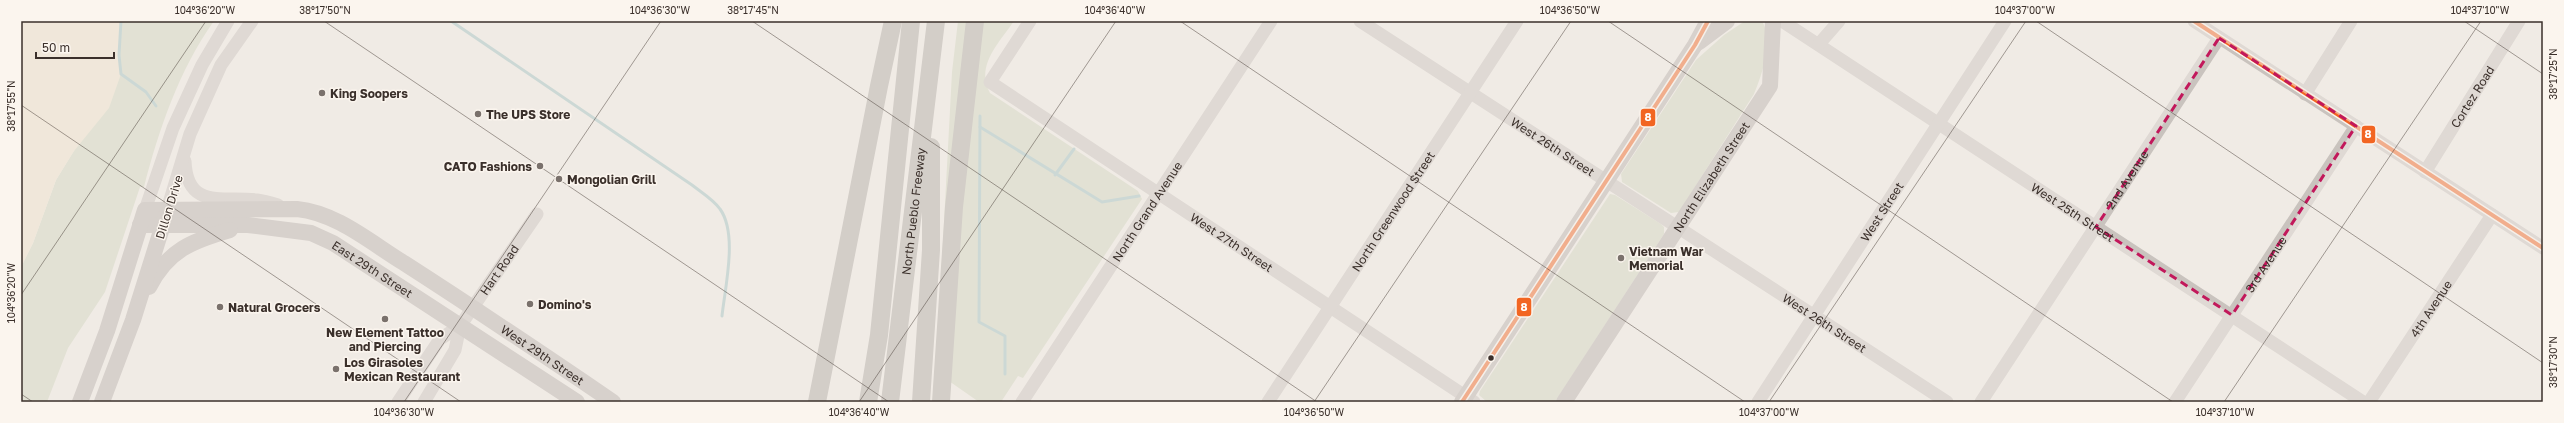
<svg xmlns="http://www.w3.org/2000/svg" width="2564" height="423" font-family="'Golos Text',sans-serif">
<rect width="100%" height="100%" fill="#f0ebe5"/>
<!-- green -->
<g fill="#d1d6bf">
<path d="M121,21h93c-35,49 -55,108 -70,166h-4l-35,105 -37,56 -21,54h-26v-135l12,-24 23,-63 65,-106 -2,-19z"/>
<path d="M958,21h56c-15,22 -39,45 -24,72l148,98 4,8 -119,179 -5,-2 -17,26h-22l-43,-30 16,-300z"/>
<path d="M1745,21h17c12,20 0,53 -8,73l-75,118 -8,1 -49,-31 -1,-8 75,-114 28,-25z"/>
<path d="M1610,194l5,1 46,29 3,3v7l-109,168h-68l-8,-7 1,-4z"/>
</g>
<!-- sand -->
<path fill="#efe3cc" d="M21,21h100l-2,34 2,19 -12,34 -35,43 -18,29 -23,63 -12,24z"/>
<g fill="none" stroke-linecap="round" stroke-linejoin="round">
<!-- stream -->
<g stroke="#a1c2c1" stroke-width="3">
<path d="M121,21l-2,34 2,19 25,18 10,14"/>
<path d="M451,21l241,164c9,7 22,15 28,24 18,25 5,78 2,107"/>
<path d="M980,116l-1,206 26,14v38"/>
<path d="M980,127l122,75 37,-6"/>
<path d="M1055,175l19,-26"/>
</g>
<!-- minor -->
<g stroke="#c9c3be" stroke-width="13">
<path id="s1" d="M1030,21l-40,61 484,320"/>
<path id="s2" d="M1360,21l587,381"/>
<path id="s3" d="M1782,21l581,381"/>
<path d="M2194,21l349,227"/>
<path d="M1819,44l20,-23"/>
<path d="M2305,94l46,-73"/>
<path d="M185,161c2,49 38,35 72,39 7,1 14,3 21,5"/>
<path id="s4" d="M2425,172l94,-151"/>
<path d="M145,210l28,-82 29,-63 26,-44"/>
<path d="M167,210l23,-76 31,-69 31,-44"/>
<path id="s5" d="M398,402l42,-63 20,-13 77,-112"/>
<path d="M424,402l31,-52 5,-24"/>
<path id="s6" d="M1022,402l249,-381"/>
<path id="s7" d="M1268,402l249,-381"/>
<path id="s8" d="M1758,402l247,-381"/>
<path id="s9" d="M1981,402l238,-364"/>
<path id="s10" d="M2175,402l181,-276"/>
<path id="s11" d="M2369,402l123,-187"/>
</g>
<!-- major -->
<g stroke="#b8b1ad" stroke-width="16">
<path d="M1699,42l28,-21"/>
<path id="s12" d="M140,225h108l63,8 22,10 244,159"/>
<path d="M149,287c19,-37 43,-46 81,-57"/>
<path id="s13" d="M80,402l27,-71 38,-121 152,-1c40,4 74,34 107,54 70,45 140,92 209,139"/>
<path d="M102,402l31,-82 33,-105"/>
<path d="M1462,402l233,-357 13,-24"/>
<path id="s14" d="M1564,402l206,-316 3,-65"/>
</g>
<!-- highway -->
<g stroke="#afaaa4" stroke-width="18">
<path d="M817,402l62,-316 14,-65"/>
<path d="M868,402l11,-67 32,-314"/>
<path id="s15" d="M890,402l46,-381"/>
<path d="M921,402l10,-152v-103"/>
<path d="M941,402l13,-195 21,-186"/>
</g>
<!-- bus-1 casing -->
<g stroke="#fbf5ee" stroke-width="7">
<g id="bus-1">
<path d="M2194,21l349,227"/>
<path d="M1462,402l233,-357 13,-24"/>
</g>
</g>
<!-- bus-1 -->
<use href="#bus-1" stroke="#f26522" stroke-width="4"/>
</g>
<!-- marked area -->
<path d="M0 0H2564V423H0ZM2219,38l137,88 -124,189 -136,-88z" fill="#f0ebe5" fill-opacity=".55" fill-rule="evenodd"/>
<path fill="none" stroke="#c2185b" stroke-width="3" stroke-dasharray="8 5" stroke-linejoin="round" d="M2219,38l137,88 -124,189 -136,-88z"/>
<!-- ticks -->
<path fill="none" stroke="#3b302b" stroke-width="1" stroke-opacity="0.45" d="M324,21l565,381M752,21l565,381M1180,21l565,381M1608,21l565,381M2036,21l507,342M2464,21l79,53M21,105l440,297M21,295l185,-274M21,394l12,8M404,402l257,-381M859,402l257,-381M1314,402l257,-381M1769,402l257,-381M2224,402l257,-381"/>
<!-- markers -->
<g fill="#7a716c" stroke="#fbf5ee" stroke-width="1.5">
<circle cx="322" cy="93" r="4"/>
<circle cx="478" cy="114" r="4"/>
<circle cx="540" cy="166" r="4"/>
<circle cx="559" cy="179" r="4"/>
<circle cx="1621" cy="258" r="4"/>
<circle cx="530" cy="304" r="4"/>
<circle cx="220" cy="307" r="4"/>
<circle cx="385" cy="319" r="4"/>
<circle cx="336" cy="369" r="4"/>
</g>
<circle fill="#3b302b" stroke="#fbf5ee" stroke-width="1.5" cx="1491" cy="358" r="3.5"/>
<g text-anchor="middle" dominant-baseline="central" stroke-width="3" stroke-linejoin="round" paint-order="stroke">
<!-- poi labels -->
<g font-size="12" font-weight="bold" fill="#3b302b" stroke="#fbf5ee" text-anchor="start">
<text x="330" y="93">King Soopers</text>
<text x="486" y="114">The UPS Store</text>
<text x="532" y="166" text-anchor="end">CATO Fashions</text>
<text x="567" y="179">Mongolian Grill</text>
<text x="1629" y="251">Vietnam War<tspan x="1629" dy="14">Memorial</tspan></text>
<text x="538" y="304">Domino's</text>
<text x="228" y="307">Natural Grocers</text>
<text x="385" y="332" text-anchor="middle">New Element Tattoo<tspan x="385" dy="14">and Piercing</tspan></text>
<text x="344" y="362">Los Girasoles<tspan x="344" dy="14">Mexican Restaurant</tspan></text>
</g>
<!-- street labels -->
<g font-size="12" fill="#3b302b" stroke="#fbf5ee">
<text stroke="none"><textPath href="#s4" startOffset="89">Cortez Road</textPath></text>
<text stroke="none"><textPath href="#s2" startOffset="230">West 26th Street</textPath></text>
<text stroke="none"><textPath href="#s14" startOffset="269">North Elizabeth Street</textPath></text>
<text stroke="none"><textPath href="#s9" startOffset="266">2nd Avenue</textPath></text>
<text transform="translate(169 207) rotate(-73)">Dillon Drive</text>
<text stroke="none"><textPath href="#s3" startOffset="348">West 25th Street</textPath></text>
<text stroke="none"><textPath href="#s15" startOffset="192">North Pueblo Freeway</textPath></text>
<text stroke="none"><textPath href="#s6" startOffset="228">North Grand Avenue</textPath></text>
<text stroke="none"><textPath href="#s7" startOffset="228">North Greenwood Street</textPath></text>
<text stroke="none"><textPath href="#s8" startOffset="227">West Street</textPath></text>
<text stroke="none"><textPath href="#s1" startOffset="363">West 27th Street</textPath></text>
<text stroke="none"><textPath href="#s10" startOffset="165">3rd Avenue</textPath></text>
<text stroke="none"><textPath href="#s12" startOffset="243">East 29th Street</textPath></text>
<text stroke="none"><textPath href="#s5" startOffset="168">Hart Road</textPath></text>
<text stroke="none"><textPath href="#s11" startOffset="112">4th Avenue</textPath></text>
<text stroke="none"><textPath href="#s2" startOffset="554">West 26th Street</textPath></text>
<text stroke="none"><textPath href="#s13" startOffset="642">West 29th Street</textPath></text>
</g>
</g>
<g stroke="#fbf5ee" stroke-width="1.5">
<rect x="1640" y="108" width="16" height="19" rx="4" fill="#f26522"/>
<rect x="2361" y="125" width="15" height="19" rx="4" fill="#f26522"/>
<rect x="1516" y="297" width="16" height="20" rx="4" fill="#f26522"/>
</g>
<g font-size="11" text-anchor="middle" font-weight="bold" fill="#fff">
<text x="1648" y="121">8</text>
<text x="2368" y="138">8</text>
<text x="1524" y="311">8</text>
</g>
<!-- border -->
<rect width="2564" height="423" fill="none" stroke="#fbf5ee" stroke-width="44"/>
<!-- scale -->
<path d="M36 52v6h78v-6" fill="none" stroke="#3b302b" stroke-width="2"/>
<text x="42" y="52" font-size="12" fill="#3b302b" stroke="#fbf5ee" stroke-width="3" paint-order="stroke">50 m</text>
<rect x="22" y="22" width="2520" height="379" fill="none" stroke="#3b302b" stroke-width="1.5"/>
<g font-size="10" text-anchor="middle" fill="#3b302b">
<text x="205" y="14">104°36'20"W</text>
<text x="325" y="14">38°17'50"N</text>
<text x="660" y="14">104°36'30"W</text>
<text x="753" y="14">38°17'45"N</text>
<text x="1115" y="14">104°36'40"W</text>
<text x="1570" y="14">104°36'50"W</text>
<text x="2025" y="14">104°37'00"W</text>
<text x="2480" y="14">104°37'10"W</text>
<text transform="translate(2553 74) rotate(-90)" y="4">38°17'25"N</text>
<text transform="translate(11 106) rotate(-90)" y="4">38°17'55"N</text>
<text transform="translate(11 293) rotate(-90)" y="4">104°36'20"W</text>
<text transform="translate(2553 362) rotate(-90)" y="4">38°17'30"N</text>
<text x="404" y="416">104°36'30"W</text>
<text x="859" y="416">104°36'40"W</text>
<text x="1314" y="416">104°36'50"W</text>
<text x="1769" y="416">104°37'00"W</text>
<text x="2225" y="416">104°37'10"W</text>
</g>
</svg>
